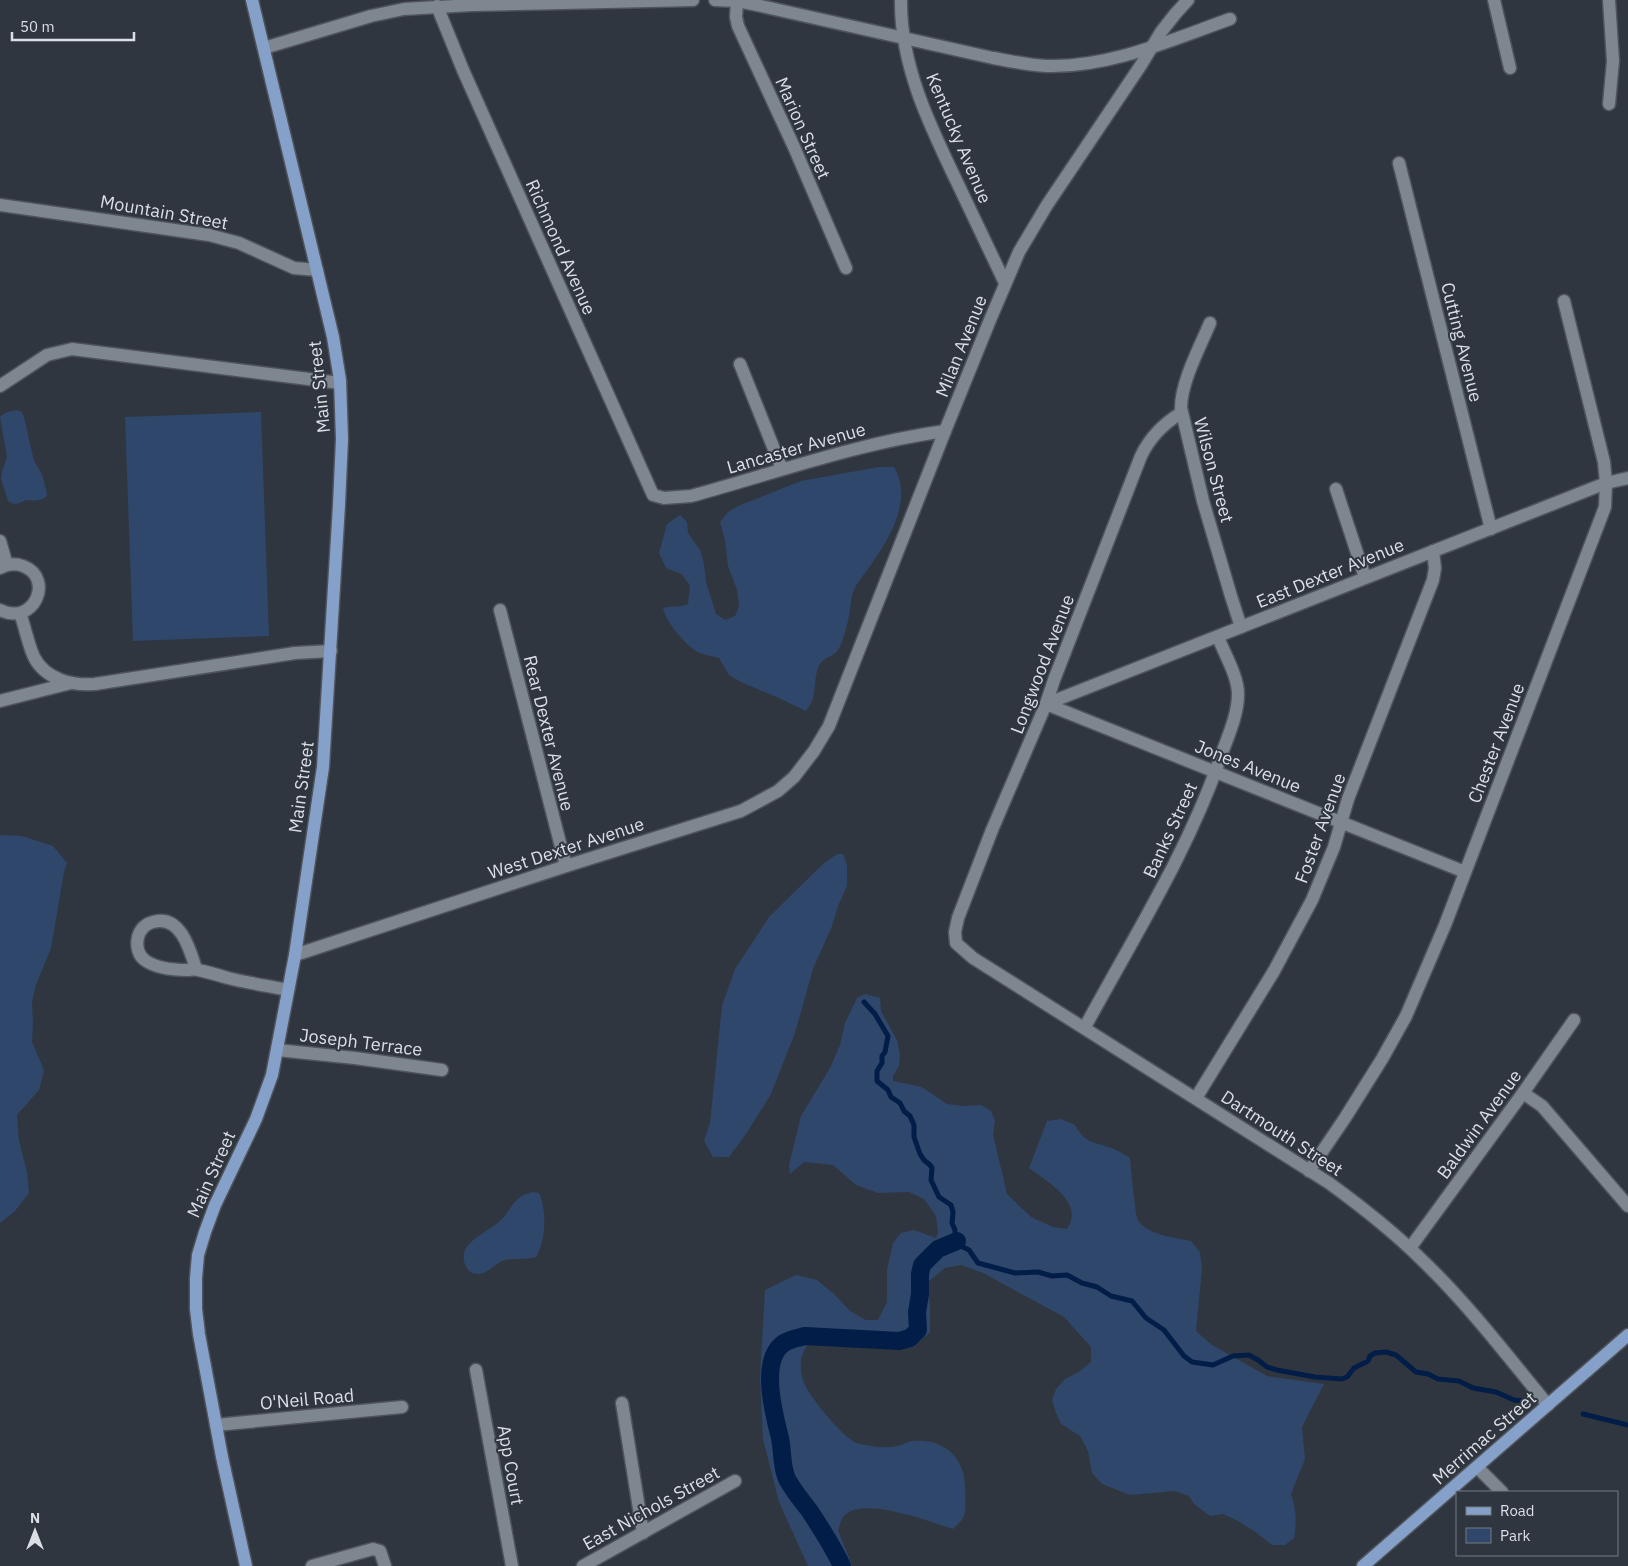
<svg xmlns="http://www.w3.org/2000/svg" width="1628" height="1566" font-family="'IBM Plex Sans',sans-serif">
<rect width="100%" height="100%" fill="#30363f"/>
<!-- green -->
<g fill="#2e476b">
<path d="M17,410l5,2 2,5 10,44 8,13 5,20 -1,3c-7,4 -10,4 -17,3 -9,0 -10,8 -21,1l-7,-23 1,-6 5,-15 -7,-40 5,-4z"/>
<path d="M261,412l8,224 -136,5 -8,-224z"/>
<path d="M879,467h15c20,34 -6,74 -26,102 -4,6 -10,12 -13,19 -4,7 -4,14 -5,22 -2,12 -6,30 -12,40 -4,6 -15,8 -18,14 -6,10 -4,23 -7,34 -1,4 -4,9 -7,13l-27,-13 -36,-15 -14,-8 -10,-17c-7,-2 -17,-3 -23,-7 -11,-7 -31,-30 -33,-43 9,-3 16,0 25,-4l2,-19 -9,-11 -15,-6 -7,-15 8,-29 13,-9 7,7 1,11 12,17 4,14 2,18 10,32 9,6 10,-4 4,-10 -2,-16 -9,-24 -3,-26 -5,-18 8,-10 10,-6 63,-25z"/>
<path d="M0,835l22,1 31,10 14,17 -3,9 -13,76 -15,37 -4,17 1,22 -1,18 12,28 -5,20 -22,25 2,26 8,31 2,21 -14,18 -15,12z"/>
<path d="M837,854h6l4,11v21l-9,20 -6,20 -19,43 -18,64 -24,61 -23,37 -19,26h-16l-9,-16 6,-18 12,-117 13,-37 34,-52 54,-53z"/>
<path d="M865,994l15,4 1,13 16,29 3,14 -1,12 -6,10v5l29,6 25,17 16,2 18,-1 10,6 4,10 -2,13 14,60 24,23 22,10 14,2c18,-27 -20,-47 -38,-61l18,-47 14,-2 14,6c11,21 22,16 41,25 5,2 9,5 14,8 1,10 5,58 8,62 9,15 38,18 53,21l9,11 2,17 -6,62 16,14 55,31 57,8 -22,43 3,32 -14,35c5,16 6,27 3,44l-9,7h-13l-18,-14 -16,-10 -15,-7 -13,2 -16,-12 -5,-8 -14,-5 -45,4 -28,-11 -10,-11 -4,-22 -8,-15 -19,-12 -5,-11 -4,-13 4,-11 9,-10 14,-7 12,-10v-15l-27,-30 -81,-44 -22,-8 -16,3 -17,14 2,24v26l-12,11 -16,5 -17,1 -63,-7 -14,2c-8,13 -9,21 -5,36 3,13 41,59 54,63 11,3 23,5 34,4 8,0 15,-5 22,-6 29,-3 50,14 52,43 0,8 2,27 -2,34 -2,4 -7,8 -10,11 -22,-7 -92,-34 -109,-13 -3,3 -4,10 -6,14l14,36h-44l-29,-64 -16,-63 -3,-62 5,-87 31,-15 21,5 17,14 16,17 16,9h12l9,-18v-32l6,-27 8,-10 13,-3 22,8 2,-6 -2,-16 -12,-17 -15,-7 -31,1 -22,-8 -23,-20 -29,-3 -14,12 -1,-9 12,-49 29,-48 10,-23 5,-22 12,-25z"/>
<path d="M533,1192l6,1c8,18 7,47 -3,64 -10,3 -21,1 -31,3 -10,3 -17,14 -27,14 -12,1 -18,-16 -12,-26 6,-10 27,-20 36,-29 10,-11 13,-24 31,-27z"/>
</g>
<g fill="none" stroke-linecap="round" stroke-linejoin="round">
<!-- stream -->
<g stroke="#021e48" stroke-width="5">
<path d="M864,1002l11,12 13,22 -3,16 -3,4v7l-5,8v10l11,9 3,7 9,6 4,8 6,5 4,9v12l6,17 4,6 6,5 2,3 -1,12 8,17 12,8 2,7 -1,11 3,7v8l4,7 10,5 9,13 37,10 23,-1 14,4 15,-1 15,8 15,4 14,9 21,5 14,17 18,12 20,26 8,6 21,3 20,-9 16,-1 9,5 9,7 10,3 38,7 27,2 5,-2 7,-9 14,-7 2,-5 5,-3 11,-1 10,3 20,17 12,2 10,5 21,2 14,7 23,4 18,8 12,1"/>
<path d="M1583,1414l45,11"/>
</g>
<!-- canal -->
<path stroke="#021e48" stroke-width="18" d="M842,1566c-9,-19 -21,-38 -33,-56 -8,-10 -16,-20 -22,-31 -6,-14 -4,-27 -7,-41 -6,-24 -21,-78 4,-95 6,-4 14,-5 21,-7l94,5 11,-3 8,-8 -1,-18 3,-18v-20l2,-9 16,-16 19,-8"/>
<!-- minor casing -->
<g stroke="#4f535b" stroke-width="15">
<g id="minor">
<path d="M715,0l22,1 24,5 232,52c17,3 35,7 53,8 64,2 125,-26 184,-47"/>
<path d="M901,0c-1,64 28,124 55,180 16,34 33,69 49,103"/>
<path d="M1494,0l16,68"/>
<path d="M737,1l-1,16 2,9 56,121 52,121"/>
<path d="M437,6l26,64 190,425 11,3 27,-2c84,-23 167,-53 254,-65"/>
<path d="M264,48l107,-32 33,-7 68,-4 221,-5"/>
<path d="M1609,104l4,-43 -4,-61"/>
<path d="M1399,163l92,366"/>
<path d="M0,205l209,30 30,8 55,25 23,2"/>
<path d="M1210,323c-10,24 -29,59 -29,85l22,93 28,95 10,31"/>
<path d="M740,364l42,105"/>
<path d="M0,386l47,-31 25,-6 268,34"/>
<path d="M1181,413c-18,11 -31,24 -40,43l-87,224 -8,24 -54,126 -34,88 -3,14 1,11 17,15 356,225c33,24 65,49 94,78 46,44 85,96 125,144"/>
<path d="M1336,489l29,88"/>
<path d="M0,541l7,24"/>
<path d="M0,568c7,-4 15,-5 23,-2 32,12 11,61 -23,44"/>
<path d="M500,610l66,256"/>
<path d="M20,613c5,14 8,31 14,44 11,22 38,29 61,27l200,-31 36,-2"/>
<path d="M0,701l71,-18"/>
<path d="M1046,704l560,-221 22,-5"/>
<path d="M1046,704l419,168"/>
<path d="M295,955l271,-89 175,-55 37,-20 16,-14 20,-26 15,-25 116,-295 45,-111 29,-68 28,-47 94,-140 20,-33 15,-19 12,-13"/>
<path d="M196,969c-6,-20 -16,-55 -43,-47 -8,2 -13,8 -15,15 -2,9 0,19 8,24 11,7 28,9 41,9 4,0 7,-1 11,0 10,2 20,5 30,8 20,5 40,8 60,12"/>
<path d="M1085,1027c48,-89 103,-175 136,-271 7,-20 17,-41 17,-62 0,-18 -14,-41 -20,-57"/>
<path d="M277,1050l78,8 87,12"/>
<path d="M1523,1093l19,13 86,100"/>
<path d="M1196,1098l78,-127 38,-71 22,-53 14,-48 85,-219 2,-12 -2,-17"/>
<path d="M1309,1171l36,-53 37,-59 24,-43 39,-91 160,-418 1,-24 -2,-21 -40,-161"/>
<path d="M1410,1248l113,-155 51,-73"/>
<path d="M476,1370l36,196"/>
<path d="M622,1403l21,130"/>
<path d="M216,1425l186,-18"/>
<path d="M1477,1467l25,25"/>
<path d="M312,1566l61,-17 7,2 5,15"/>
<path d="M583,1566l152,-85"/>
</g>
</g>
<!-- major casing -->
<g stroke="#4f535b" stroke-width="15">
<g id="major">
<path d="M246,1566l-24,-109 -23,-123 -3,-25v-31l2,-23 7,-23 10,-27 41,-86 16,-44 23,-120 28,-188 16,-262 3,-66 -2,-59 -7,-43 -81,-337"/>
<path d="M1363,1566l265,-231"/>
</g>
</g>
<!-- minor -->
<use href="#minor" stroke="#7e8690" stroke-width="12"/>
<!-- major -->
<use href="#major" stroke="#86a1c9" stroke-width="12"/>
</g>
<g text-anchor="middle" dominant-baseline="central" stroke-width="4" stroke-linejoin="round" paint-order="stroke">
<!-- street labels -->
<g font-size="18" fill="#dbdfe5" stroke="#30363f">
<text transform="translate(803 128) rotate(66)">Marion Street</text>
<text transform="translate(959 138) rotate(67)">Kentucky Avenue</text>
<text transform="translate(164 212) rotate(10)">Mountain Street</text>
<text transform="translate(561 247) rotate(66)">Richmond Avenue</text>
<text transform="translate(1462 342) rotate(76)">Cutting Avenue</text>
<text transform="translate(961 346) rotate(-68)">Milan Avenue</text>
<text transform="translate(319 387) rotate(-96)">Main Street</text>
<text transform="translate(796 448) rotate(-16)">Lancaster Avenue</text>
<text transform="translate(1214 470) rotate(75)">Wilson Street</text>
<text transform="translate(1330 573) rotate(-22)">East Dexter Avenue</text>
<text transform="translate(1042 664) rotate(-69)">Longwood Avenue</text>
<text transform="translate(549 733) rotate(76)">Rear Dexter Avenue</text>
<text transform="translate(1496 743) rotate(-69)">Chester Avenue</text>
<text transform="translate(1248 766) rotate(22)">Jones Avenue</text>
<text transform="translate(301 787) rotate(-82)">Main Street</text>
<text transform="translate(1320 828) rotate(-70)">Foster Avenue</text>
<text transform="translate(1170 830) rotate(-65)">Banks Street</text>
<text transform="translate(566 848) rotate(-18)">West Dexter Avenue</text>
<text transform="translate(361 1042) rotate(7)">Joseph Terrace</text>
<text transform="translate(1479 1124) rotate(-54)">Baldwin Avenue</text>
<text transform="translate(1282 1133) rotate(33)">Dartmouth Street</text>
<text transform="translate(211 1174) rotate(-66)">Main Street</text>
<text transform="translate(307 1399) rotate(-5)">O'Neil Road</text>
<text transform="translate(1484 1438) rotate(-41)">Merrimac Street</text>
<text transform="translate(511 1465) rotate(80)">App Court</text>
<text transform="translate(651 1508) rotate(-29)">East Nichols Street</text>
</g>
</g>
<!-- legend -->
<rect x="1456" y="1491" width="162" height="65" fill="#30363f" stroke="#747a81"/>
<rect x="1466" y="1507" width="25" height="8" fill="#86a1c9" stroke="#747a81"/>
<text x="1500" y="1516" font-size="15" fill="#dbdfe5">Road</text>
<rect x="1466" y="1528" width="25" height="15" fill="#2e476b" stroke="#747a81"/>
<text x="1500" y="1541" font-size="15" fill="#dbdfe5">Park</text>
<!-- north arrow -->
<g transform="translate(35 1531)" stroke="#30363f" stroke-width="4" paint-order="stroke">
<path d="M0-4L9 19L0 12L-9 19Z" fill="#dbdfe5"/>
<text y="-8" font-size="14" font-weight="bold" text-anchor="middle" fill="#dbdfe5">N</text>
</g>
<!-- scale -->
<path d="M12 32v8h122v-8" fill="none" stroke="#dbdfe5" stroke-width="2.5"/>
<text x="20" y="32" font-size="15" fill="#dbdfe5" stroke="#30363f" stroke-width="4" paint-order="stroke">50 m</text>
</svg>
